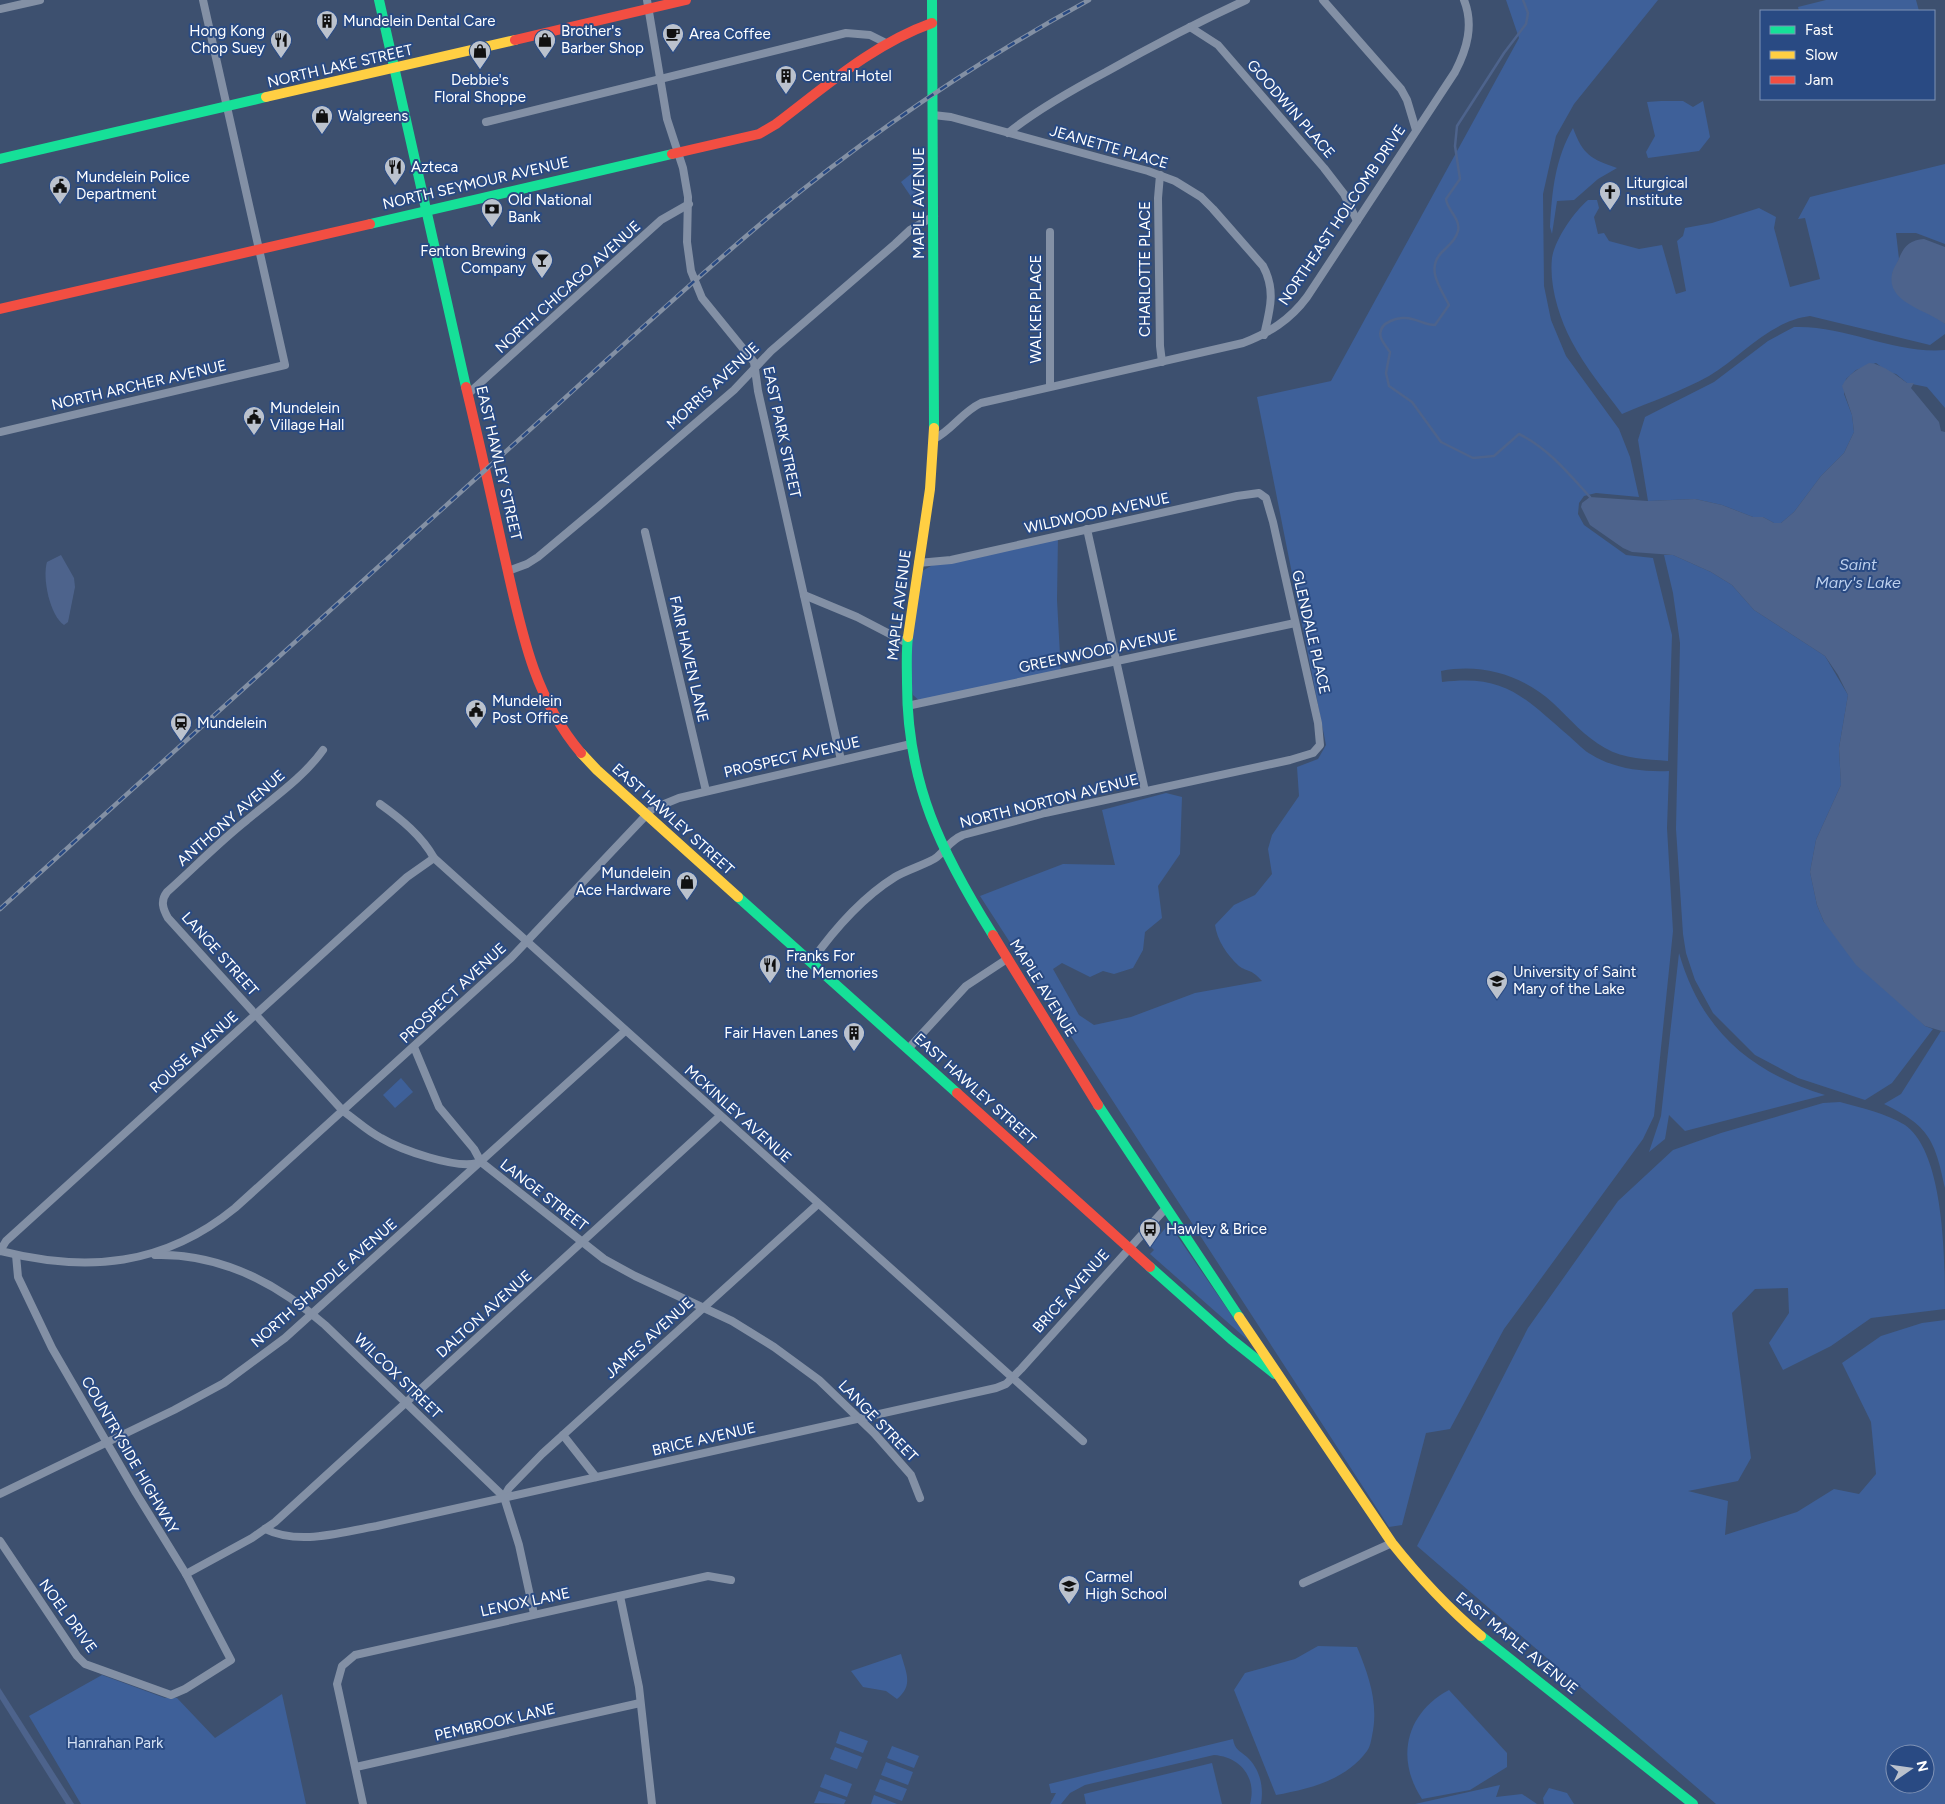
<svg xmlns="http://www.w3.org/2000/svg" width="1945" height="1804" font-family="Figtree,sans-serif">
<rect width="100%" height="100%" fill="#3d506f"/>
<!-- green -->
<g fill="#3e6099" fill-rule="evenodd">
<path d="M1506,0h152l-84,104 -18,32 -13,58 1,92 7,34 15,36 53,73 11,28 9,40 -43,-4 -12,3 -5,7 -1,11 6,11 42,30 27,3 19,77 -4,126c-21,-2 -44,-2 -63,-13 -20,-11 -35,-29 -52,-45 -31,-28 -71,-40 -112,-32l1,11c65,-8 82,16 127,54 7,6 15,15 23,19 23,14 51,17 77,16l-2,57 6,103 -19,185 -11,23 -139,190 -54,100 -24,4 -24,92 -13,2 -409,-631 83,-32 52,1 -13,-55 64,-17 16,4 -2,57 -22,32 4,32 -17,14 -2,18 -10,18 -19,6 -11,-3 -13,6 -28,-14 -9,6 26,46 15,10 37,-8 64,-24 67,-12c-10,-12 -15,-9 -23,-15 -12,-11 -22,-26 -24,-41l19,-20 21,-10 17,-21 -4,-25 4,-14 27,-39 -2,-29 21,-8 8,-14 -69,-348 74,-16 188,-343z"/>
<path d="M1826,0h90l3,11h-120l-1,-4z"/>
<path d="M1661,101h22l10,6 10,-6 7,36 -11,14 -51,7 -2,-6 9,-16 -8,-34z"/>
<path d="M1573,128c10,27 18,31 44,40l-19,11 -24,21 -17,1 -5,33 -2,-7c2,-36 5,-68 23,-99z"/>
<path d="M1945,164v80l-29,-11h-20l3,26 -7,15 53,50v10l-15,11 -120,-29c-40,5 -68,40 -101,60 -27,15 -59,26 -87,38 -17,-23 -37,-47 -50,-72 -13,-24 -23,-57 -20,-84 3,-19 22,-46 36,-58h9l2,8 -5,9 4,17 6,-1 5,8 30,8 23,-4 14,49 10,-3 -9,-50 6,-5 2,-8 27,-5 47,-15 17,9 -2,11 16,59 30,-8 -15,-61 -7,1 12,-22z"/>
<path d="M917,169l-1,35 -15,-22z"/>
<path d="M1794,327c52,-2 99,27 151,23v58l-18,-21 -20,-4 -11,-9 -8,-2 -12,-9 -20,7 -10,9 -2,15 8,21 2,17 -10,21 -23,23 -27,36 -13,11h-7l-11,-6h-10l-31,-12 -27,-6 -47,2 -10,-61 7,-23 69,-35 54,-41z"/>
<path d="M1058,535l-1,65 4,74 -139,29 -9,-8 -8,-38 12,-83 19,-11z"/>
<path d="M1664,555h9l38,17 21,13 22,25 71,46 23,39 -9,53 2,37 -25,55 -6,32 7,33 7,17 101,104 8,3 -41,54 -27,17 -67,-22 -43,-23 -42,-42 -18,-33 -9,-27 -3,-19 -7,-105 4,-186 -7,-50z"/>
<path d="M1679,953c22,77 71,119 146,142l-140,36 -16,-16 -4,24 -16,13 12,-36z"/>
<path d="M1941,1031l4,1v156c-10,-48 -16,-62 -61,-84l17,-10z"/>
<path d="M401,1078l12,14 -18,16 -12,-13z"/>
<path d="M1840,1102c22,6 45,11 65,23 40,28 40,138 40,184l-74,9 -40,28 -48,24 -14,-27 20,-30 -1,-25 -33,1 -23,24 19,145 -13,23 -50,10 40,10 -3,34 72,-23 37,-23 25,5 17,-20 -5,-52 -29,-59 39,-27 41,-13 23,-3v484h-229l-299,-258 111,-218 90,-127 55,-51 48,-17 102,-30zM1895,1754h30v30h-30z"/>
<path d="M1169,1224l81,118 -100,-88 4,-4 -4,-4z"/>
<path d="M1318,1646l39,1c12,29 22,57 15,89 -1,5 -2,11 -5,15 -21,29 -58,38 -91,44l-42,-105 11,-17 50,-14z"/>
<path d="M901,1654c5,19 13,31 -4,45l-11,-8 -23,-4 -12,-16z"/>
<path d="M102,1675l63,23h12l38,40 67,-44 24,110h-225l-52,-88z"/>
<path d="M1449,1690l58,63v14l-37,23 -48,9c-27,-41 -16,-86 27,-109z"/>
<path d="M840,1731l28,10 -5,12 -27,-10z"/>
<path d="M1233,1739c2,11 6,11 14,18 13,12 17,30 14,47h-11c7,-26 -9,-47 -36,-49l-129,30 -15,8 -9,11h-11l6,-11h-5l-2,-9z"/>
<path d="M892,1746l27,10 -5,12 -27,-10z"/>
<path d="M835,1747l27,10 -5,12 -27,-10z"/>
<path d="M886,1762l27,10 -5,13 -27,-10z"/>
<path d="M1212,1763l10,41h-136l-2,-10z"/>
<path d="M825,1774l27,10 -5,13 -27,-10z"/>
<path d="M880,1779l27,10 -5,12 -27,-10z"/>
<path d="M1500,1785l-4,12 26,-3 15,10h-122z"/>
<path d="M1549,1788l18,5 7,11h-30l-1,-6z"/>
<path d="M819,1791l27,9 -2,4 -30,-1z"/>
<path d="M874,1795l23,9h-26z"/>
</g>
<!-- water -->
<g fill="#4d638c">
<path d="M1924,239l21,8v77c-17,-14 -59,-21 -53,-50 1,-6 6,-12 8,-18 5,-11 11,-16 24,-17z"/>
<path d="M1869,363c11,0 29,13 38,20h7l-3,5 28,34 2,9 4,1v600l-20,-6 -69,-61 -32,-43 -7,-17 -7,-33 6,-32 25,-55 -2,-37 9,-53 -10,-20 -13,-19 -71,-46 -22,-25 -21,-13 -38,-17 -41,-3 -9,-4 -33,-23 -9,-18 1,-4 8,-6 58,4 47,-2 27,6 31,12h10l11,6h7l13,-11 27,-36 23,-23 10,-21 -2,-17 -10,-29c6,-12 16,-17 27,-23z"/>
<path d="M61,555l13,23 1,9 -7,35 -4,3c-14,-9 -22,-47 -17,-63z"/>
<path d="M0,1688l74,116h-8l-66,-105z"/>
</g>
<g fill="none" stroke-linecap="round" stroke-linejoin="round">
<!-- stream -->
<path stroke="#4d638c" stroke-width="2.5" d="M1523,0l5,13 -2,11 -22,29 -47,73 -2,20 5,33 -14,20c1,11 15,20 12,32 -2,9 -10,15 -16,21 -17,17 -1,37 7,53l-14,20c-9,0 -14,-4 -23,-6 -11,-4 -36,3 -31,19 2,5 6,10 9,14l-4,21 3,13 23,16 29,40 32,16 21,-2 25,-22c29,14 50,40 71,63"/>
<!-- street -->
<g stroke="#8390a5" stroke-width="8">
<path d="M647,0l20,119 16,49 5,29 -1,45 4,29 11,27 52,64 4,29 83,369"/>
<path d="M1323,0l78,89 6,11 9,30"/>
<path d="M0,9l40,-9"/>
<path d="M1190,27l28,18 106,123 20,26 13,27"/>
<path d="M933,115l18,2 197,54 27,10 26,16 12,12 50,57c13,24 7,44 1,69"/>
<path d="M486,122l360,-89 24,2 18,9"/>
<path d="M1008,133c30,-24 64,-43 98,-61 46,-26 92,-50 140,-72"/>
<path d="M1160,175l-2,23 2,148 2,16"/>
<path d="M1050,232v154"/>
<path d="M468,394l193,-174 28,-16"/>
<path d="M0,432l285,-67 -82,-365"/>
<path d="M934,439c18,-9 28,-27 47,-36l262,-60c26,-10 47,-23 64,-46l148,-225c12,-23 19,-47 9,-72"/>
<path d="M1087,529l58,262"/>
<path d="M645,532l61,259"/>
<path d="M508,571l19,-7 11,-7 61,-51 135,-116 37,-39 124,-107 15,-14 24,-14"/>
<path d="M804,595l53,22 50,26"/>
<path d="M907,706l388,-83"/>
<path d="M323,750c-20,28 -50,48 -76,70 -28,22 -53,48 -80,72 -7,9 -4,17 1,26l175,193c13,9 24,20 38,27 20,12 75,31 96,25"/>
<path d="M380,804c21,15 42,32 54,54l649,583"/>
<path d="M811,962c22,-31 52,-65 84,-85 11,-7 35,-14 42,-20 11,-9 12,-16 26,-22l82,-22 245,-53 23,-7 7,-8 -2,-22 -45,-201 -7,-24 -7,-5 -22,3 -286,64 -33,3"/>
<path d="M414,1047l25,60 35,42 7,13"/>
<path d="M908,1049l58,-63 41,-27"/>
<path d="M481,1162l123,97 31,17 97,45 42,26 45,33 55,53 37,42 9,23"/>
<path d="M0,1251c87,22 164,15 235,-43l276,-250 141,-149 27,-11 232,-54"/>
<path d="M0,1251l6,-10 401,-364 27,-19"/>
<path d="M155,1255c65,-2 123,29 170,70l179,172 15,48 15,69"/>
<path d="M563,1435l33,42"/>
<path d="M0,1494l174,-84 50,-27 61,-45 340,-307"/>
<path d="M504,1497l5,-9 33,-34 276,-250"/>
<path d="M265,1529c35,17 76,3 112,-3l619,-138 10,-4 15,-15 144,-160"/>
<path d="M0,1541l77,115 8,8 86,31 14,-6 46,-29 -45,-86 -50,-81 -84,-145 -34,-71 -2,-22"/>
<path d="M186,1574l66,-36 23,-16 445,-406"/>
<path d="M1303,1583l89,-40"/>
<path d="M620,1596l19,91 13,117"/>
<path d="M356,1767l284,-64"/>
<path d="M363,1804l-26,-120 5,-18 13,-11 353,-79 23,4"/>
</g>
<!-- fast -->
<g stroke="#16e098" stroke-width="10">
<path d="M379,0l87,387"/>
<path d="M932,0l2,428"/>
<path d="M0,159l266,-62"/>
<path d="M370,224l302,-70"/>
<path d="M908,637c-2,15 -1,31 -1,46 0,101 34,169 86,252"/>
<path d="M738,897l219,196"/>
<path d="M1098,1105l141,212"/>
<path d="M1150,1267l81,72 44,35"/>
<path d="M1481,1636l212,168"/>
</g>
<!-- slow -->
<g stroke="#ffcf43" stroke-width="10">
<path d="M266,97l249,-57"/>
<path d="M908,637l22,-148 4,-61"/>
<path d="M581,753l16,17 141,127"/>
<path d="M1239,1317l153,226c27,34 56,65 89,93"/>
</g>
<!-- jam -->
<g stroke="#f24e42" stroke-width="10">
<path d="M515,40l171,-40"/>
<path d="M672,154l87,-20 17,-10c49,-37 97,-80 156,-101"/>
<path d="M0,309l370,-85"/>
<path d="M466,387c13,54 25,108 37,163 17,73 28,144 78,203"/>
<path d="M993,935l105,170"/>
<path d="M957,1093l193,174"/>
</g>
<!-- rail casing -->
<g stroke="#8390a4" stroke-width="4.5">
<path id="rail" d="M0,909c164,-149 329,-297 493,-446 92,-82 182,-168 277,-247 99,-82 207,-155 319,-216"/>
</g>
<!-- rail -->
<use href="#rail" stroke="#294a83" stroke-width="2.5" stroke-dasharray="8" stroke-linecap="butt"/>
</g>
<!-- icons -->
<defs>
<g id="building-pin" transform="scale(1.125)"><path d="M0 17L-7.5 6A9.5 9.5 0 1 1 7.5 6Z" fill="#bbc2cd" stroke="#294a83"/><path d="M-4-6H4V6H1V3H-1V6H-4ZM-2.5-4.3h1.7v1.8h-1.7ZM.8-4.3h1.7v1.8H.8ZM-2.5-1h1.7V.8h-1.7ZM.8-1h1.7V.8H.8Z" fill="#111"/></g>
<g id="cafe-pin" transform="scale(1.125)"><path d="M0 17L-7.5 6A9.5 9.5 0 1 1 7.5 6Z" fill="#bbc2cd" stroke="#294a83"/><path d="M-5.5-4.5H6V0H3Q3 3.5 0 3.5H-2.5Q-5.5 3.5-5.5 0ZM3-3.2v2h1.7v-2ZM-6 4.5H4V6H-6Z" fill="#111"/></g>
<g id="restaurant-pin" transform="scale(1.125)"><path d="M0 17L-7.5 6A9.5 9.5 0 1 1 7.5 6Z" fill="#bbc2cd" stroke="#294a83"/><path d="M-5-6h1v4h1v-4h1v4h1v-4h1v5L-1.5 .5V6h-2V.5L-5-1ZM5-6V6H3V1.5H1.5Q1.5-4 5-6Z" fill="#111"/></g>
<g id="shop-pin" transform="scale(1.125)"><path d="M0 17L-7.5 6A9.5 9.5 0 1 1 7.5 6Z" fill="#bbc2cd" stroke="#294a83"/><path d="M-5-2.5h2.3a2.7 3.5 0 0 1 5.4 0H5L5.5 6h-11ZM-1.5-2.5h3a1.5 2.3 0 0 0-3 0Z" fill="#111"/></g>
<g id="civic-pin" transform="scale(1.125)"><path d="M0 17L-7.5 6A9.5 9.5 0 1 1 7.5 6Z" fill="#bbc2cd" stroke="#294a83"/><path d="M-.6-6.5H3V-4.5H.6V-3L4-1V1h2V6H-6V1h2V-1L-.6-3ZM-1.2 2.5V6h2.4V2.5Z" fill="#111"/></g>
<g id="church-pin" transform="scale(1.125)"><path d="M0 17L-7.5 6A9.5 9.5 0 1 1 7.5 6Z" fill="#bbc2cd" stroke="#294a83"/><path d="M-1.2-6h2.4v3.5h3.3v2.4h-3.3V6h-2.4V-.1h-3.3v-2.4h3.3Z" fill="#111"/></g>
<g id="bank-pin" transform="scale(1.125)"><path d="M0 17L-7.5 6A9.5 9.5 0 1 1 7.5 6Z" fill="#bbc2cd" stroke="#294a83"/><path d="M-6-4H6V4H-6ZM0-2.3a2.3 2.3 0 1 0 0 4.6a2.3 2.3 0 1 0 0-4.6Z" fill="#111"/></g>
<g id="bar-pin" transform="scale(1.125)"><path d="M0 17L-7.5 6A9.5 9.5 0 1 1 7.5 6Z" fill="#bbc2cd" stroke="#294a83"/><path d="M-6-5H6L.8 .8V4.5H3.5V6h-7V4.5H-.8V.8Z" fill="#111"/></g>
<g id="station-pin" transform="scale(1.125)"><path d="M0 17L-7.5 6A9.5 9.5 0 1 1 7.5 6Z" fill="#bbc2cd" stroke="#294a83"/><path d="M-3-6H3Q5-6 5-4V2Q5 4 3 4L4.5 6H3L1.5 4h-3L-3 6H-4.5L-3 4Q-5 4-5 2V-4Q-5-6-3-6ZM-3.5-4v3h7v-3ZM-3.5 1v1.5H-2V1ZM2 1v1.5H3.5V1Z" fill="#111"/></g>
<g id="university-pin" transform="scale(1.125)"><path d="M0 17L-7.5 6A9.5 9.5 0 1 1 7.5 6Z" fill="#bbc2cd" stroke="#294a83"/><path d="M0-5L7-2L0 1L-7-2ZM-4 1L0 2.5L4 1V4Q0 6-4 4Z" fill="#111"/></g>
<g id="bus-pin" transform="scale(1.125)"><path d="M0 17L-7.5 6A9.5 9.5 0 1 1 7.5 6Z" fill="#bbc2cd" stroke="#294a83"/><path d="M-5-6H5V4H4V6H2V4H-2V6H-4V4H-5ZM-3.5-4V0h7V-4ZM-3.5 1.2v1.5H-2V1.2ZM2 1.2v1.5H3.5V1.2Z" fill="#111"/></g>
<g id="school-pin" transform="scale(1.125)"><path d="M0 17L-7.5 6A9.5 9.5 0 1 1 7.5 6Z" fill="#bbc2cd" stroke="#294a83"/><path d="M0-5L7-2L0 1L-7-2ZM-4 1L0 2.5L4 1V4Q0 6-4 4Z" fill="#111"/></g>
</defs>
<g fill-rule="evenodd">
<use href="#building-pin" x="327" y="21"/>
<use href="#cafe-pin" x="673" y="34"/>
<use href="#restaurant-pin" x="281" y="40"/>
<use href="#shop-pin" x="545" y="40"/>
<use href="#shop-pin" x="480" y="51"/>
<use href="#building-pin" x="786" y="76"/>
<use href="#shop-pin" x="322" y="116"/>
<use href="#restaurant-pin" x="395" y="167"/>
<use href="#civic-pin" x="60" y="186"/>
<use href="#church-pin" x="1610" y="192"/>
<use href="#bank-pin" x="492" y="209"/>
<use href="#bar-pin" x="542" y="260"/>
<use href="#civic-pin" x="254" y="417"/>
<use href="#civic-pin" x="476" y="710"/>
<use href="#station-pin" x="181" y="723"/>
<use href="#shop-pin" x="687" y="882"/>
<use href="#restaurant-pin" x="770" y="965"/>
<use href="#university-pin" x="1497" y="981"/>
<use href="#building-pin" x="854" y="1033"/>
<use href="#bus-pin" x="1150" y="1229"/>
<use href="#school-pin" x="1069" y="1586"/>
</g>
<g text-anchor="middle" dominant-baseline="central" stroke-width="4" stroke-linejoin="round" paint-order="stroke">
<!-- poi labels -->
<g font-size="15" fill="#fff" stroke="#294a83" text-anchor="start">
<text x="343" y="21">Mundelein Dental Care</text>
<text x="265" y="31" text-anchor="end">Hong Kong<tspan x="265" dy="17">Chop Suey</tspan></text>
<text x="561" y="31">Brother's<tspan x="561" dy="17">Barber Shop</tspan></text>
<text x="689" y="34">Area Coffee</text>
<text x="802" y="76">Central Hotel</text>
<text x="480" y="80" text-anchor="middle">Debbie's<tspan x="480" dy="17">Floral Shoppe</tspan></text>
<text x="338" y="116">Walgreens</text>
<text x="411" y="167">Azteca</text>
<text x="76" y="177">Mundelein Police<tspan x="76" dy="17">Department</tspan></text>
<text x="1626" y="183">Liturgical<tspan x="1626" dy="17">Institute</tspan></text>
<text x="508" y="200">Old National<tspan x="508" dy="17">Bank</tspan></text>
<text x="526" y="251" text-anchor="end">Fenton Brewing<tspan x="526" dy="17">Company</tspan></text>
<text x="270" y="408">Mundelein<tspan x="270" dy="17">Village Hall</tspan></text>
<text x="492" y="701">Mundelein<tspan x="492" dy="17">Post Office</tspan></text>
<text x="197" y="723">Mundelein</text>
<text x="671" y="873" text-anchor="end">Mundelein<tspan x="671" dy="17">Ace Hardware</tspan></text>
<text x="786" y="956">Franks For<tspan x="786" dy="17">the Memories</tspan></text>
<text x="1513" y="972">University of Saint<tspan x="1513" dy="17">Mary of the Lake</tspan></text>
<text x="838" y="1033" text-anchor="end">Fair Haven Lanes</text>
<text x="1166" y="1229">Hawley &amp; Brice</text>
<text x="1085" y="1577">Carmel<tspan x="1085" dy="17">High School</tspan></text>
</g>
<!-- street labels -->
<g font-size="15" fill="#fff" stroke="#294a83">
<text transform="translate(340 66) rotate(-13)">NORTH LAKE STREET</text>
<text transform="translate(1291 109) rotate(49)">GOODWIN PLACE</text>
<text transform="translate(1109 147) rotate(16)">JEANETTE PLACE</text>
<text transform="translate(476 183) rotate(-13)">NORTH SEYMOUR AVENUE</text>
<text transform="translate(919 203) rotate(-90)">MAPLE AVENUE</text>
<text transform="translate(1342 215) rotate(-56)">NORTHEAST HOLCOMB DRIVE</text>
<text transform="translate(1145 269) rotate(-90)">CHARLOTTE PLACE</text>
<text transform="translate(568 287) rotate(-42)">NORTH CHICAGO AVENUE</text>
<text transform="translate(1036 309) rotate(-90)">WALKER PLACE</text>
<text transform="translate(139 385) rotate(-13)">NORTH ARCHER AVENUE</text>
<text transform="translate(713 386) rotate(-43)">MORRIS AVENUE</text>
<text transform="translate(782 432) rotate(78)">EAST PARK STREET</text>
<text transform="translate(499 463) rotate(77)">EAST HAWLEY STREET</text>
<text transform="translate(1097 513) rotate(-12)">WILDWOOD AVENUE</text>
<text transform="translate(899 605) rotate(-83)">MAPLE AVENUE</text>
<text transform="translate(1311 632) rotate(77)">GLENDALE PLACE</text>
<text transform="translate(1098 651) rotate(-12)">GREENWOOD AVENUE</text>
<text transform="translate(689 659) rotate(77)">FAIR HAVEN LANE</text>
<text transform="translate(792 757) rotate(-13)">PROSPECT AVENUE</text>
<text transform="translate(1049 801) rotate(-14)">NORTH NORTON AVENUE</text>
<text transform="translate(231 818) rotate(-41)">ANTHONY AVENUE</text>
<text transform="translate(673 819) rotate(42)">EAST HAWLEY STREET</text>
<text transform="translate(220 954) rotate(48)">LANGE STREET</text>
<text transform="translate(1043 988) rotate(58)">MAPLE AVENUE</text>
<text transform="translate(453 993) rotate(-43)">PROSPECT AVENUE</text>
<text transform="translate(194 1052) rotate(-42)">ROUSE AVENUE</text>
<text transform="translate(975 1089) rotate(42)">EAST HAWLEY STREET</text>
<text transform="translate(738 1114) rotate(42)">MCKINLEY AVENUE</text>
<text transform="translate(544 1195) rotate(38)">LANGE STREET</text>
<text transform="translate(324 1283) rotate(-41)">NORTH SHADDLE AVENUE</text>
<text transform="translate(1071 1291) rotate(-48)">BRICE AVENUE</text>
<text transform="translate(484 1314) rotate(-42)">DALTON AVENUE</text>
<text transform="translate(649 1338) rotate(-42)">JAMES AVENUE</text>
<text transform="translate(398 1376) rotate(44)">WILCOX STREET</text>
<text transform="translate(878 1421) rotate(46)">LANGE STREET</text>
<text transform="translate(704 1439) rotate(-13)">BRICE AVENUE</text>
<text transform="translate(130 1455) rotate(60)">COUNTRYSIDE HIGHWAY</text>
<text transform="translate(525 1602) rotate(-12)">LENOX LANE</text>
<text transform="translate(68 1616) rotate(54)">NOEL DRIVE</text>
<text transform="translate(1517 1643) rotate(39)">EAST MAPLE AVENUE</text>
<text transform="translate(495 1722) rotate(-13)">PEMBROOK LANE</text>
</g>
<!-- park labels -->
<g font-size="15" fill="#d5e2f5" stroke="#294a83">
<text x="115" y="1743">Hanrahan Park</text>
</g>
<!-- water labels -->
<g font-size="16" font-style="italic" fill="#bed1ee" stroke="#294a83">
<text x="1858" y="564">Saint<tspan x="1858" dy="18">Mary's Lake</tspan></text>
</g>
</g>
<!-- legend -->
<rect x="1760" y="10" width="175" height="90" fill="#294a83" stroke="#7f92b5"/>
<rect x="1770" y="26" width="25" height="8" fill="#16e098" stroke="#7f92b5"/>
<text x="1805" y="35" font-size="15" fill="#ffffff">Fast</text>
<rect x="1770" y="51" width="25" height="8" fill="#ffcf43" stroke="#7f92b5"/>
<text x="1805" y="60" font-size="15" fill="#ffffff">Slow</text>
<rect x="1770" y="76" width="25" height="8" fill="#f24e42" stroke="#7f92b5"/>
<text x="1805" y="85" font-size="15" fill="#ffffff">Jam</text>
<!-- north arrow -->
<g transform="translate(1910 1769) rotate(77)"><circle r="24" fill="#294a83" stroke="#7f92b5"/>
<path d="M0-4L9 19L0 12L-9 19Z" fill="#bbc2cd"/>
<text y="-8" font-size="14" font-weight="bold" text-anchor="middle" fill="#ffffff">N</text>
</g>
</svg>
